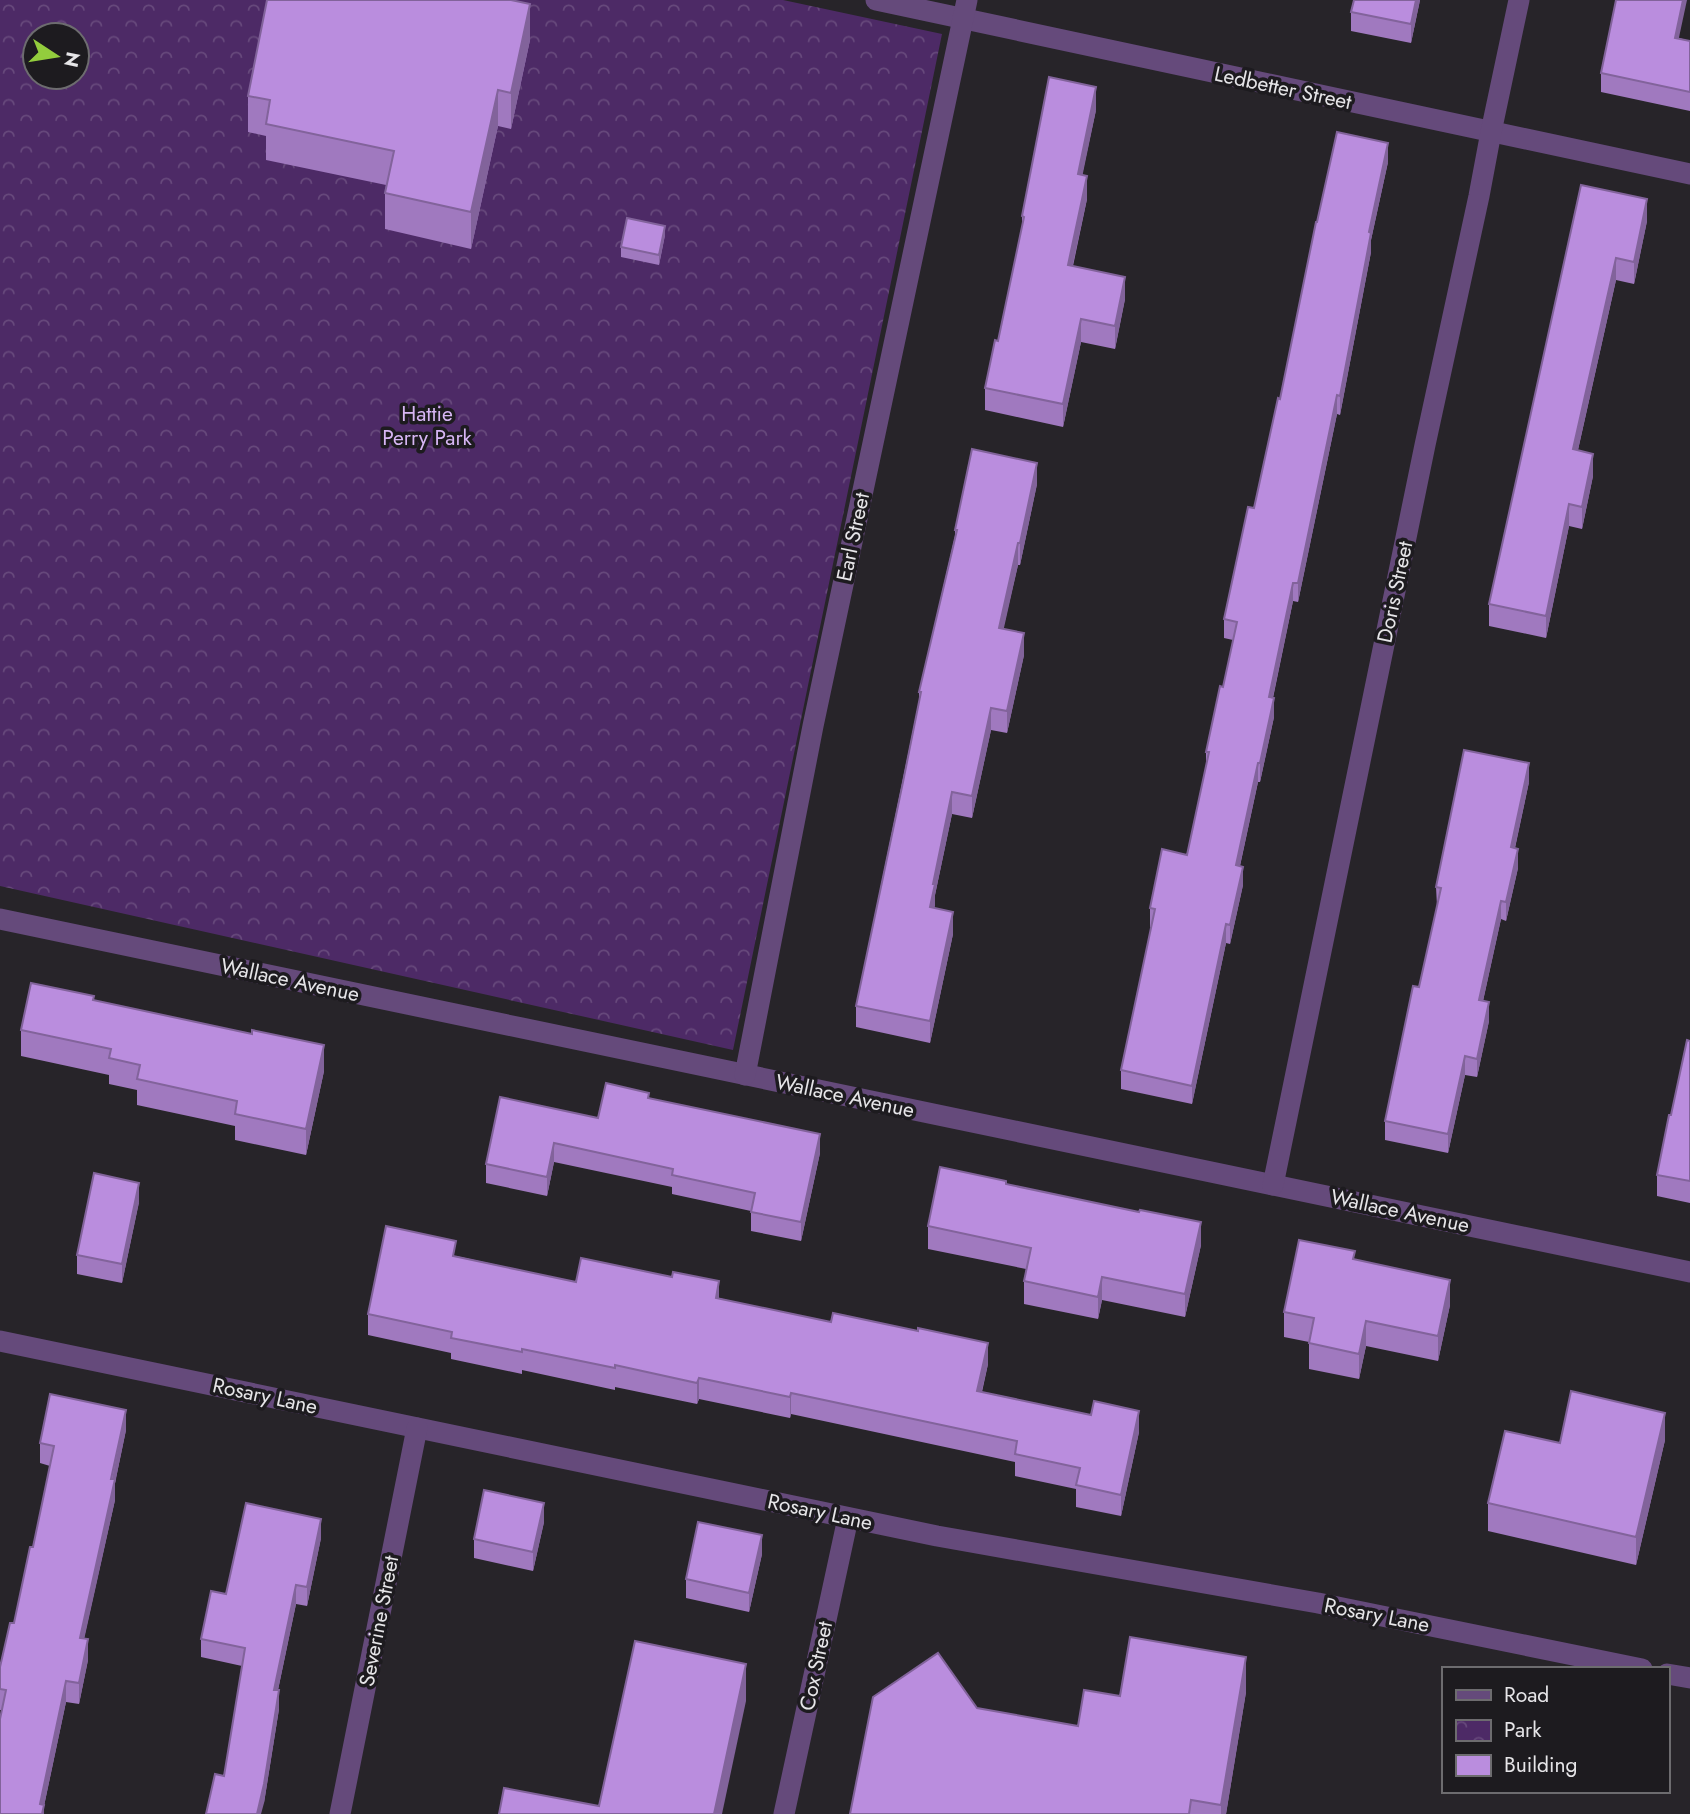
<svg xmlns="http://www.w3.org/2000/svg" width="1690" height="1814" font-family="Jost,sans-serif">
<defs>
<pattern id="park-crowns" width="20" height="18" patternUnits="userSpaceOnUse" patternTransform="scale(1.75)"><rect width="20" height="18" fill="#4d2a66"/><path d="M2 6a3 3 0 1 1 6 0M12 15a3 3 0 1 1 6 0" fill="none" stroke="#67497c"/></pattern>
</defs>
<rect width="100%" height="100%" fill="#272429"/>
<!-- park -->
<path fill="url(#park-crowns)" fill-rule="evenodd" d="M0,0h783l159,34 -209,1016 -733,-164zM35,35h42v42h-42z"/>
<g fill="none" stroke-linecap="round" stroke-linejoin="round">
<!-- minor -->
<g stroke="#654a7b" stroke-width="21">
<path d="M876,0l814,174"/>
<path d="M0,919l1690,353"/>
<path d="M745,1075l68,-349 154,-726"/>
<path d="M1273,1185l152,-740 54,-249 12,-64 28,-132"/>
<path d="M0,1341l937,195 381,67 324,66"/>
<path d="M1667,1674l23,4"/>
<path d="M340,1814l77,-386"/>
<path d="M784,1814l64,-296"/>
</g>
</g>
<!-- wall -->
<g fill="#a079bf">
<path d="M1420,0l-9,43 -60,-12v-19z"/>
<path d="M1679,38l11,3v70l-89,-19v-19z"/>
<path d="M530,40l-19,89 -13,-3 -27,123 -86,-20v-36l1,-8 -120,-25v-24l-18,-4v-36z"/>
<path d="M1096,110l-14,65 5,24 -14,67 52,33 -10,50 -34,-7 -18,85 -78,-17v-22l13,-47 24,-113v-12z"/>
<path d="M1388,162l-17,78v12l-31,163 -3,-1 -39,188 -5,-1 -20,97 1,19 -14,65h-2l-18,84 3,19 -13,59 -4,-1 -34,161 -71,-15v-19l30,-143h-1v-19l37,-53 19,-89v-14l17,-65 10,-47 -9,-2v-19l30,-111 26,-109 37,-177z"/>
<path d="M1581,185l66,36 -13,63 -18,-4 -38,170 15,26 -11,53 -13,-3 -23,112 -57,-12v-22z"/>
<path d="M665,235l-6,30 -38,-8v-10z"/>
<path d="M1037,484l-17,81h-2l-15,64 21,26 -17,78 -16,-3 -19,88 -20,-4 -17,81 -1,13 19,26 -23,109 -74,-16v-21l63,-305v-9l36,-156v-6z"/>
<path d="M1529,782l-14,66 3,20 -12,53 -5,-2 -18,82 6,20 -12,56 -12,-2 -17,78 -63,-13v-19l34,-134 18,-81 -1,-19z"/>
<path d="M94,1001l230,70 -18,84 -71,-15v-14l-98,-21v-15l-28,-6v-9l-88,-19v-26z"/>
<path d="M1690,1041v162l-33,-7v-21z"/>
<path d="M649,1098l171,55 -19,88 -50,-10v-20l-79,-17v-7l-118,-25 -7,34 -61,-13v-19z"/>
<path d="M1006,1184l195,61 -16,72 -83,-17 -4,19 -74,-15v-23l2,-12 -98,-20v-23z"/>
<path d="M139,1202l-17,81 -45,-9v-19z"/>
<path d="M456,1256l120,26 143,16 269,66 -6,28 157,40 -18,84 -45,-9v-18l-61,-13v-14l-224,-48 -1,4 -91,-19 -2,5 -82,-17v3l-93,-20v4l-71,-15v-6l-83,-18v-21z"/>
<path d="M1355,1260l95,45 -12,56 -72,-15 -7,33 -50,-10v-27l-25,-5v-25z"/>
<path d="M126,1430l-11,53v17l-31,138 4,22 -9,44 -13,-2 -22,104v8l-42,-104h-2v-43l14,-44 19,-76 17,-81 -10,-3v-20z"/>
<path d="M1665,1440l-29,125 -148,-34v-28l72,-60z"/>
<path d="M544,1522l-11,49 -59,-13v-19z"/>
<path d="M321,1538l-14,68 -11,-2 -18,86 1,19 -15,94 -40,-27 18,-110 -41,-9v-18l25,-45z"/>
<path d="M762,1554l-13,58 -63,-14v-19z"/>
<path d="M1246,1692l-20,122h-376l127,-106 101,18 42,-30z"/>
</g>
<!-- shaded-wall -->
<g fill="#82639b">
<path d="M1416,0h4l-9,43v-19z"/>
<path d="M1683,0h4l-12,56v-18z"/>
<path d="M530,4v36l-19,89v-36z"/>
<path d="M1096,87v23l-18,87v-23z"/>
<path d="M498,90v36l-27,123v-37z"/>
<path d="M1388,143v19l-17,78v12l-31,163v-19l29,-164z"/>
<path d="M1087,176v23l-19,88v-22z"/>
<path d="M1647,199v22l-13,63v-22z"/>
<path d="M665,226v9l-6,30v-10z"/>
<path d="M1616,258v22l-43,192v-23z"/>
<path d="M1125,277v22l-10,50v-23z"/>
<path d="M1081,319v23l-18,85v-23z"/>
<path d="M1337,395v19l-39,188v-19z"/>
<path d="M1593,454v22l-11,53v-22z"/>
<path d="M1037,463v21l-17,81v-22z"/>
<path d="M1569,504v22l-23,112v-22z"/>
<path d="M1018,543v22l-19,85v-22z"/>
<path d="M1293,583v18l-24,115v-19z"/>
<path d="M1024,633v22l-17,78v-22z"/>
<path d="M1274,698v19l-14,65v-19z"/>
<path d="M991,708v22l-19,88v-22z"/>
<path d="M1258,763v19l-22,102v-19z"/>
<path d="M1529,763v19l-18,84v-19z"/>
<path d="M952,792v22l-17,81v11l-5,23v-22l3,-23z"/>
<path d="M1518,849v19l-12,53v-19z"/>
<path d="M1243,867v18l-13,59v-19z"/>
<path d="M1501,901v18l-22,100v-19z"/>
<path d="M953,912v22l-23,109v-22z"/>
<path d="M1226,924v19l-34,161v-18z"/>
<path d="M1489,1002v19l-12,56v-18z"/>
<path d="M324,1045v26l-18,84v-26z"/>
<path d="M1465,1056v19l-17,78v-19z"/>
<path d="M820,1134v19l-19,88v-19z"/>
<path d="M554,1143v19l-7,34v-19z"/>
<path d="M139,1183v19l-17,81v-19z"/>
<path d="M1201,1222v23l-16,72v-23z"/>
<path d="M1102,1277v23l-4,19v-22z"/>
<path d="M1450,1280v25l-12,56v-25z"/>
<path d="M719,1281v22l-3,-5z"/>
<path d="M1366,1321v25l-7,33v-25z"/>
<path d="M988,1343v21l-11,48v-21z"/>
<path d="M699,1378v21l-2,5v-21z"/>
<path d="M791,1393v21l-1,4v-21z"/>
<path d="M126,1410v20l-11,53v17l-35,158v-20z"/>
<path d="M1139,1411v21l-18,84v-21z"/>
<path d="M1665,1413v27l-29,125v-28z"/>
<path d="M544,1503v19l-11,49v-19z"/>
<path d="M321,1519v19l-14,68v-19z"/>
<path d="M762,1535v19l-13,58v-19z"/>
<path d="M296,1585v19l-22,105v-19z"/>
<path d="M88,1639v21l-9,44v-21z"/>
<path d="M1246,1657v35l-20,122h-5v-9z"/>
<path d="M746,1664v37l-24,113h-8z"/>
<path d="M66,1681v21l-22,104v8h-4v-10z"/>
<path d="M279,1690v19l-15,94 -3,11h-4z"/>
</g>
<!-- building -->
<g fill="#ba8dde" stroke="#82639b" stroke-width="2">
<path d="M267,0h244l19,4 -19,89 -13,-3 -27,122 -86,-19 9,-42 -128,-27 4,-24 -22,-4z"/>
<path d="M1354,0h62l-5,24 -60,-12z"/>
<path d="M1616,0h67l-8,38 15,3v51l-89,-19z"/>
<path d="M1049,77l47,10 -18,87 9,2 -19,89 57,12 -10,49 -34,-7 -18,85 -78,-16 10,-48 3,1 26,-124 -2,-1z"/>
<path d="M1337,132l51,11 -19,89 2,1 -31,163 -3,-1 -39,188h-5l-24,114 5,1 -14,65h-2l-22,102 7,2 -13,58 -4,-1 -34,162 -71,-16 34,-161 -5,-1 12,-59 25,6 22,-103h-3l14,-66 3,1 14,-65 -13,-3 24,-112 6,1 24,-110 2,1 36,-177h1z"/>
<path d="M1581,185l66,14 -13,63 -18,-4 -43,191 20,5 -11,53 -13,-3 -23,112 -57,-12z"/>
<path d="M627,218l38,8 -6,29 -38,-8z"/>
<path d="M972,449l65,14 -17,80h-2l-19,85 25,5 -17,78 -16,-3 -19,88 -20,-4 -19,92h2l-5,23 23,5 -23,109 -74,-15 47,-224 18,-90h-2l38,-162h-2z"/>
<path d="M1464,750l65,13 -18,84 7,2 -12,53 -5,-1 -22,99 10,2 -12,57 -12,-3 -17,78 -63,-13 28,-135 6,1 22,-99 -5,-1z"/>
<path d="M31,983l63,13 -1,4 159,34v-4l72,15 -18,84 -71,-15 2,-13 -100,-22 3,-14 -31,-7 2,-9 -90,-19z"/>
<path d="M1687,1040l3,1v140l-33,-6 12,-60h2z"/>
<path d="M606,1083l43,10 -1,5 172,36 -19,88 -50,-10 4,-19 -83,-18 1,-6 -119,-26 -7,34 -61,-13 14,-67 98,21z"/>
<path d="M940,1167l66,14v3l133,28 1,-2 61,12 -16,72 -83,-17 -4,20 -74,-16 7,-33 -103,-22z"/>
<path d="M94,1173l45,10 -17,81 -45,-9z"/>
<path d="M386,1226l70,15 -3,15 123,26 5,-24 91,19 1,-5 46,9 -3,17 115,24 2,-9 85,18v-3l70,15 -11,48 114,24 3,-14 45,10 -18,84 -45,-10 4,-17 -65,-14 2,-13 -226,-48 -1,4 -91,-19 -2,5 -82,-18v3l-93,-19v3l-71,-14 1,-6 -84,-18z"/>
<path d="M1299,1240l56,11 -2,8 97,21 -12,56 -72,-15 -7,33 -50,-11 5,-25 -30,-6z"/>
<path d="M1571,1391l94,22 -29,124 -148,-34 17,-72 55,12z"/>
<path d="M50,1394l76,16 -15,69h4l-35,159 8,1 -9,44 -13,-2 -26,123 4,1 -2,9h-42v-95l6,-29 -6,-1v-22l10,-44h4l16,-76h3l21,-101 -14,-3z"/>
<path d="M484,1490l60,13 -11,49 -59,-13z"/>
<path d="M246,1503l75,16 -14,68 -11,-2 -22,105h5l-15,94 -7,30h-51l9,-40 9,2 21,-128 -44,-9 10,-48 15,3z"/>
<path d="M698,1522l64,13 -13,58 -63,-14z"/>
<path d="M1130,1637l116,20 -25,148 -30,-5 -2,14h-339l23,-117 65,-44 39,55 101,18 6,-36 36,6z"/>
<path d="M635,1641l111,23 -32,150h-215l5,-26 95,18z"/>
</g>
<g text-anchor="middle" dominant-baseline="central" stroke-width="7" stroke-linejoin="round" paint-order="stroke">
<!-- street labels -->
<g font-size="21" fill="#e6e5e8" stroke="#1d1b1f">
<text transform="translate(1283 88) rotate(12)">Ledbetter Street</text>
<text transform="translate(853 537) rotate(-78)">Earl Street</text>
<text transform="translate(1395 592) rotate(-78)">Doris Street</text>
<text transform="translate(290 980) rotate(12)">Wallace Avenue</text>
<text transform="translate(845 1096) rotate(12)">Wallace Avenue</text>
<text transform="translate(1400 1211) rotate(12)">Wallace Avenue</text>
<text transform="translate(265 1396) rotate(12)">Rosary Lane</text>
<text transform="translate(820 1512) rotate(12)">Rosary Lane</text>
<text transform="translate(1377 1615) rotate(11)">Rosary Lane</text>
<text transform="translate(379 1621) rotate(-79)">Severine Street</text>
<text transform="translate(816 1666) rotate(-78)">Cox Street</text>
</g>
<!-- park labels -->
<g font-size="21" fill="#d7b6f4" stroke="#1d1b1f">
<text x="427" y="414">Hattie<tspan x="427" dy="24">Perry Park</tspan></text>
</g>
</g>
<!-- legend -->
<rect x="1442" y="1667" width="228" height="126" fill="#1d1b1f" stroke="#6d6c6f" stroke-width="2"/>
<rect x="1456" y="1690" width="35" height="10" fill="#654a7b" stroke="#6d6c6f" stroke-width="2"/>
<text x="1504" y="1702" font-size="21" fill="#e6e5e8">Road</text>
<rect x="1456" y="1720" width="35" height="21" fill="url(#park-crowns)" stroke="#6d6c6f" stroke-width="2"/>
<text x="1504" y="1737" font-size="21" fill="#e6e5e8">Park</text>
<rect x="1456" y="1755" width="35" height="21" fill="#ba8dde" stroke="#6d6c6f" stroke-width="2"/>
<text x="1504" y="1772" font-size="21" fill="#e6e5e8">Building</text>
<!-- north arrow -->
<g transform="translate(56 56) rotate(102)"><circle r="33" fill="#1d1b1f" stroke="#6d6c6f" stroke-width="2"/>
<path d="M0-5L12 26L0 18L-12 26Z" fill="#93cd3d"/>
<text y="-10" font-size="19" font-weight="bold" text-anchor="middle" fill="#e6e5e8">N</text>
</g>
</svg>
